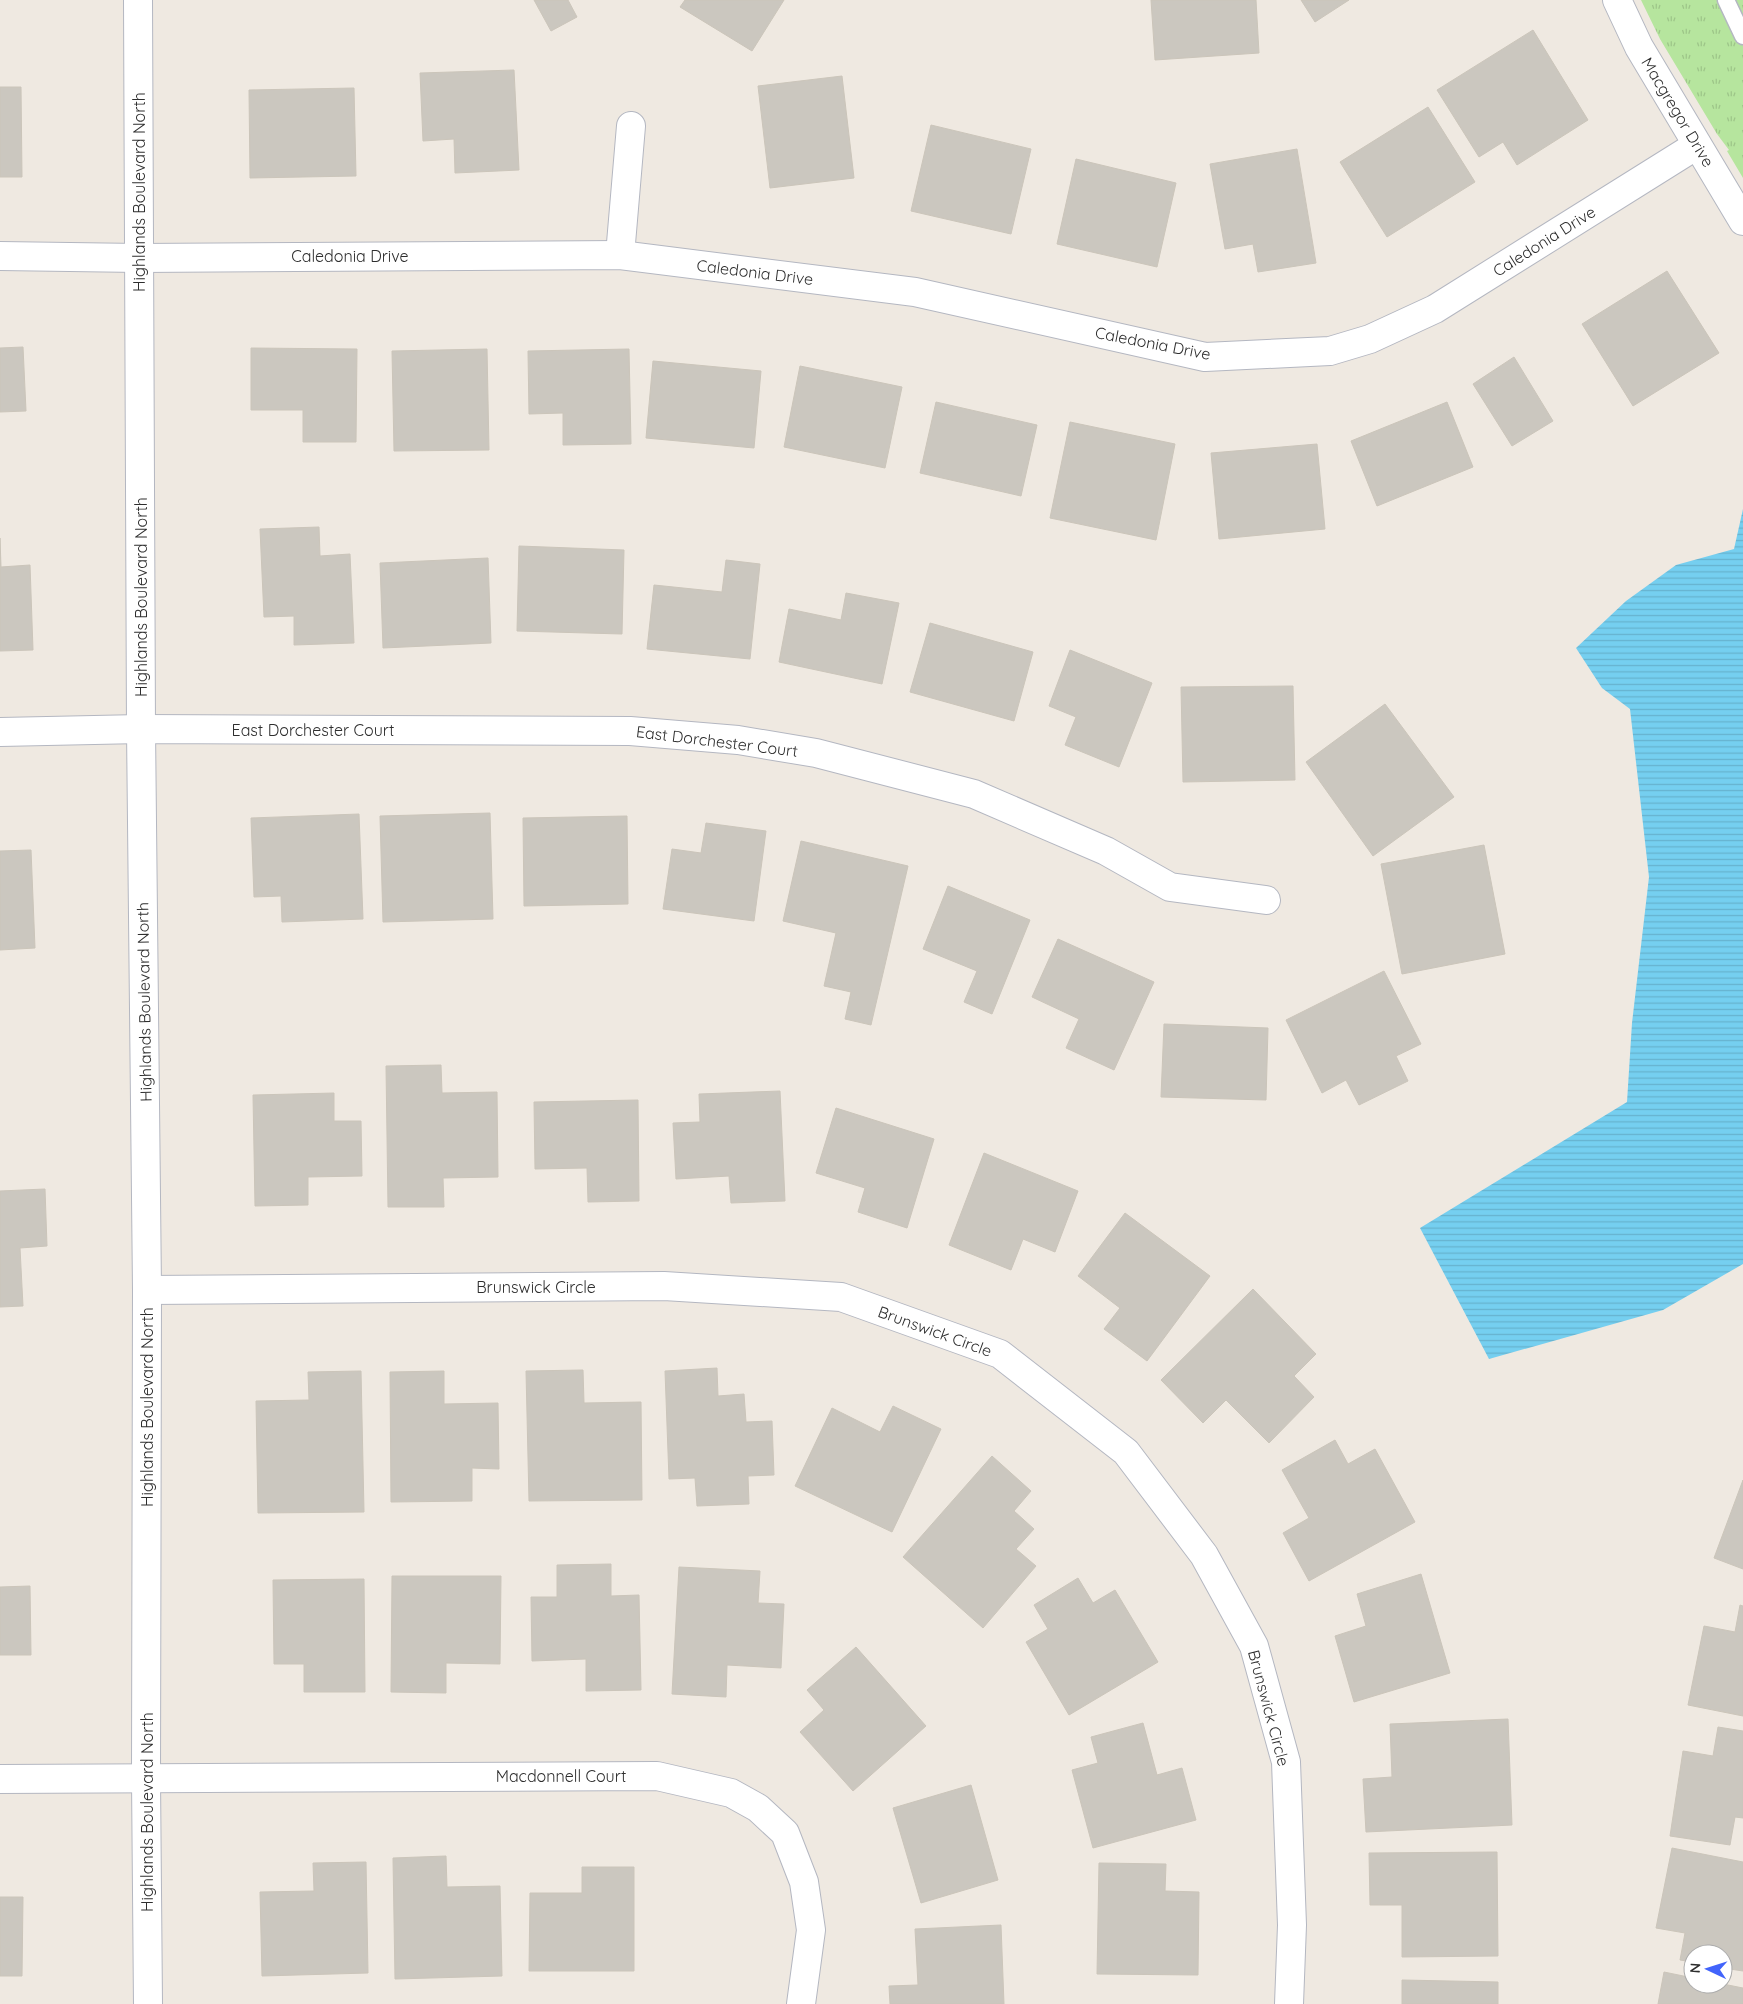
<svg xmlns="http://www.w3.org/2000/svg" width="1743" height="2004" font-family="Quicksand,sans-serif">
<defs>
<pattern id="park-tufts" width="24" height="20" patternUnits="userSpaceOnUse" patternTransform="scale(1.25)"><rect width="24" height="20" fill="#b6e59e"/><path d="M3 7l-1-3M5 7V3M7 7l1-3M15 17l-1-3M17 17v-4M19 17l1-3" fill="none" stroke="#9dc588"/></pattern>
<pattern id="water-rules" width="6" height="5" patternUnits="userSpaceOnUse" patternTransform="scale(1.25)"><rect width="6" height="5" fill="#75cff0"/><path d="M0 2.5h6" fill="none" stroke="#66b2ce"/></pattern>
</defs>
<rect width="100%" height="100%" fill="#efe9e1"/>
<!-- park -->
<path fill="url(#park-tufts)" d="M1641,0h102v178l-16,-27 2,-1 -12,-16 -57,-95z"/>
<!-- water -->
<path fill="url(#water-rules)" d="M1743,509v755l-80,46 -174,49 -69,-131 207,-126 5,-79 17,-146 -19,-168 -28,-21 -26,-40 50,-47 50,-36 58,-16z"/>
<!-- building -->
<g fill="#cbc7bf" stroke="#cbc5ba">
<path d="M534,0h34l9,17 -26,14z"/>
<path d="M685,0h99l-32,51 -72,-44z"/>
<path d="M1151,0h105l3,53 -104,7z"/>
<path d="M1301,0h48l-34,22z"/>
<path d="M1533,30l55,90 -71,45 -14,-23 -24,15 -42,-67z"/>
<path d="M514,70l5,100 -64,3 -1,-34 -31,2 -3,-68z"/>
<path d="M842,76l12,102 -84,10 -12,-102z"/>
<path d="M0,87h21l1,90h-22z"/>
<path d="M354,88l2,88 -106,2 -1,-88z"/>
<path d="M1428,107l47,75 -88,55 -47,-75z"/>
<path d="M931,125l100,24 -20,85 -100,-23z"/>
<path d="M1297,149l19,114 -58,9 -5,-28 -28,5 -15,-85z"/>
<path d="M1076,159l100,24 -19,84 -100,-23z"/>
<path d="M1667,271l52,82 -86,53 -51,-82z"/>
<path d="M23,347l3,64 -26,1v-64z"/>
<path d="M251,348l106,1 -1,93h-53v-32h-52z"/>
<path d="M487,349l2,101 -95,1 -2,-100z"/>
<path d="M629,349l2,95 -68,1v-32l-34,1 -1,-63z"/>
<path d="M1514,357l39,64 -41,25 -39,-62z"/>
<path d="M653,361l108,10 -7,77 -108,-10z"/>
<path d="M800,366l102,21 -17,81 -101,-21z"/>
<path d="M936,402l101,23 -16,71 -101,-23z"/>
<path d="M1447,402l26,65 -96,39 -26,-65z"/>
<path d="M1070,422l105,22 -19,96 -106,-22z"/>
<path d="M1317,444l8,85 -106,10 -8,-86z"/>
<path d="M319,527l1,29 30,-2 4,89 -60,2v-29l-30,1 -4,-88z"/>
<path d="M0,538l1,29 29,-2 3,85 -33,1z"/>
<path d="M519,546l105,4 -2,84 -105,-3z"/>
<path d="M488,558l3,85 -108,5 -3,-85z"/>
<path d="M726,560l34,4 -10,95 -103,-10 7,-64 68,7z"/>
<path d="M846,593l53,10 -17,81 -103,-22 10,-53 52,11z"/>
<path d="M930,623l103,29 -19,69 -104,-29z"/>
<path d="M1070,650l82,33 -33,84 -54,-22 11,-28 -27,-11z"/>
<path d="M1293,686l2,94 -112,2 -2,-95z"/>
<path d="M1385,704l69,93 -81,59 -67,-94z"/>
<path d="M490,813l3,106 -110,3 -3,-106z"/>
<path d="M359,814l4,105 -81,3 -1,-26 -27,1 -3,-79z"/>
<path d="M627,816l1,88 -104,2 -1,-88z"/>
<path d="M706,823l60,8 -12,90 -91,-12 9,-60 29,4z"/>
<path d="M801,841l107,25 -37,159 -26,-6 6,-27 -27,-6 12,-53 -53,-12z"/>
<path d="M1484,845l21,109 -103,20 -21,-110z"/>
<path d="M31,850l4,98 -35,2v-99z"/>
<path d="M948,886l82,34 -38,94 -28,-12 13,-31 -54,-22z"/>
<path d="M1058,939l96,43 -40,88 -48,-22 13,-29 -47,-22z"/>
<path d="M1384,971l37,73 -25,12 12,25 -49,24 -13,-25 -24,13 -36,-73z"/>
<path d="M1164,1024l104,4 -2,72 -105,-3z"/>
<path d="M441,1065l1,28 55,-1 1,85 -55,1 1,29h-56l-2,-141z"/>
<path d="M780,1091l5,110 -54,2 -2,-27 -53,3 -3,-56 27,-1 -1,-28z"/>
<path d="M334,1093v28h27l1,55 -54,1v28l-53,1 -2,-111z"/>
<path d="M638,1100l1,101 -51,1 -1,-34 -52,1 -1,-67z"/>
<path d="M836,1108l98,31 -27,89 -49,-16 7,-24 -49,-15z"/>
<path d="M984,1153l94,38 -23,61 -32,-13 -12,31 -62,-25z"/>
<path d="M45,1189l2,57 -27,2 3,58 -23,1v-116z"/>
<path d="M1125,1213l85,63 -63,85 -43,-32 16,-21 -42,-32z"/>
<path d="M1253,1289l63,65 -22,22 20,21 -45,46 -43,-43 -23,23 -42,-43z"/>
<path d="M717,1368l1,28 26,-2 2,28 26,-1 2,54 -26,1 1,28 -52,2 -2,-28 -26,1 -4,-108z"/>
<path d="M583,1370l1,33 57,-1 1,98 -113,1 -3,-130z"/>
<path d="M361,1371l3,141 -106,1 -2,-112 53,-1 -1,-28z"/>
<path d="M444,1371v33l54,-1 1,66 -27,-1v33l-81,1 -1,-130z"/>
<path d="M893,1406l48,23 -49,103 -97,-46 37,-78 48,24z"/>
<path d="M1335,1440l13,24 27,-15 40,73 -106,59 -26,-48 26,-15 -27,-48z"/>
<path d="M992,1456l39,35 -17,20 20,18 -18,20 20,17 -53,62 -80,-71z"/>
<path d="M1743,1480v89l-29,-11z"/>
<path d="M611,1564v32l28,-1 2,95 -55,1v-32l-54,2 -1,-64h26v-32z"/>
<path d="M679,1567l81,4 -2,32 26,1 -3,64 -54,-3 -1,32 -54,-3z"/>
<path d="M1421,1574l29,99 -96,29 -19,-66 31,-10 -9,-32z"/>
<path d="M392,1576h109l-1,88 -54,-1v30l-55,-1z"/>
<path d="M1078,1578l15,25 22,-13 43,72 -89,53 -43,-73 22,-13 -14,-24z"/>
<path d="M364,1579l1,113h-61v-28h-30l-1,-84z"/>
<path d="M30,1586l1,69h-31v-68z"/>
<path d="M1740,1605l3,1v110l-55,-11 16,-79 31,6z"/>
<path d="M856,1647l70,79 -73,65 -53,-59 24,-22 -17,-20z"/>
<path d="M1508,1719l4,106 -146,7 -3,-53 29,-2 -2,-53z"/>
<path d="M1143,1723l14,52 25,-7 14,52 -103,28 -21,-78 26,-7 -7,-26z"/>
<path d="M1718,1727l25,4v87l-8,-1 -5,28 -60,-9 13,-85 30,5z"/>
<path d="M971,1785l27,95 -77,23 -28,-95z"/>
<path d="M1672,1848l71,14v109l-20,-3v-14h-30v8l-13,-2 5,-27 -29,-5z"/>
<path d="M1497,1852l1,104 -96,1v-52h-32l-1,-52z"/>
<path d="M446,1856l1,31 53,-1 2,90 -107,3 -2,-121z"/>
<path d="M366,1862l2,111 -106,3 -2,-84 54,-1 -1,-28z"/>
<path d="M1099,1863l67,1 -1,27 34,1 -1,83 -101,-1z"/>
<path d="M582,1867h52v104h-105l1,-78h52z"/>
<path d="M0,1897h23l-1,79h-22z"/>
<path d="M1001,1925l3,79h-114l-1,-18 29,-1 -3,-56z"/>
<path d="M1664,1972l29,6v6h30l20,4v16h-85z"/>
<path d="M1402,1980l96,2v22h-96z"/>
</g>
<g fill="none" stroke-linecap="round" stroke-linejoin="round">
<!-- service casing -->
<g stroke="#b4b7c1" stroke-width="19">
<path id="service" d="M1726,0l17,36"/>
</g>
<!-- minor casing -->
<g stroke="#b4b7c1" stroke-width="30">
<g id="minor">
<path d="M1617,0l22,47 104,174"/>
<path d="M620,255l11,-129"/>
<path d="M0,256l139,2 481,-3 295,37 290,65 125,-6 40,-12 65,-30 262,-164"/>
<path d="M0,732l141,-3 489,2 108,9 78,13 158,41 132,57 64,36 96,13"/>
<path d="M147,1290l517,-4 177,11 159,57 126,98 78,103 50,91 32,116 6,163 -3,79"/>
<path d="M0,1779l657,-3 74,17 27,15 27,25 19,49 7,48 -10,74"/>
</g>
</g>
<!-- tertiary casing -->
<g stroke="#b4b7c1" stroke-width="30">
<path id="tertiary" d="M138,0l3,729 6,561 -1,489 2,225"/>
</g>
<!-- service -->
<use href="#service" stroke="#fff" stroke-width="16"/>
<!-- minor -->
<use href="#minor" stroke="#fff" stroke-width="28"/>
<!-- tertiary -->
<use href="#tertiary" stroke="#fff" stroke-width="28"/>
</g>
<g text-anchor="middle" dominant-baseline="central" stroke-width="5" stroke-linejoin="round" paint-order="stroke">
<!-- street labels -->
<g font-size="16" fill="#2e2e2e" stroke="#fff">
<text transform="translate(1678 112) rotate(59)">Macgregor Drive</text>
<text transform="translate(139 192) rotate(-90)">Highlands Boulevard North</text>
<text transform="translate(1544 241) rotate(-32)">Caledonia Drive</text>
<text x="350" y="256">Caledonia Drive</text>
<text transform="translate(755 272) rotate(7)">Caledonia Drive</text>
<text transform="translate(1153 343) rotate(11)">Caledonia Drive</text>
<text transform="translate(141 597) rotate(-90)">Highlands Boulevard North</text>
<text x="313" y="730">East Dorchester Court</text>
<text transform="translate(717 741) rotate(7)">East Dorchester Court</text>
<text transform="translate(144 1002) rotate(-91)">Highlands Boulevard North</text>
<text x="536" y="1287">Brunswick Circle</text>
<text transform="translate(935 1331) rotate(20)">Brunswick Circle</text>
<text transform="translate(147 1407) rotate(-90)">Highlands Boulevard North</text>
<text transform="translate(1269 1708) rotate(75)">Brunswick Circle</text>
<text x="561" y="1776">Macdonnell Court</text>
<text transform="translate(147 1812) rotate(-90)">Highlands Boulevard North</text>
</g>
</g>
<!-- north arrow -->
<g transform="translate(1708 1969) rotate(274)"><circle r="24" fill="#ffffff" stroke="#ababab"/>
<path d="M0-4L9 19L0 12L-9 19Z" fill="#4264fb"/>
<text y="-8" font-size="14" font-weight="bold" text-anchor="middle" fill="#2e2e2e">N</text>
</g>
</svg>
